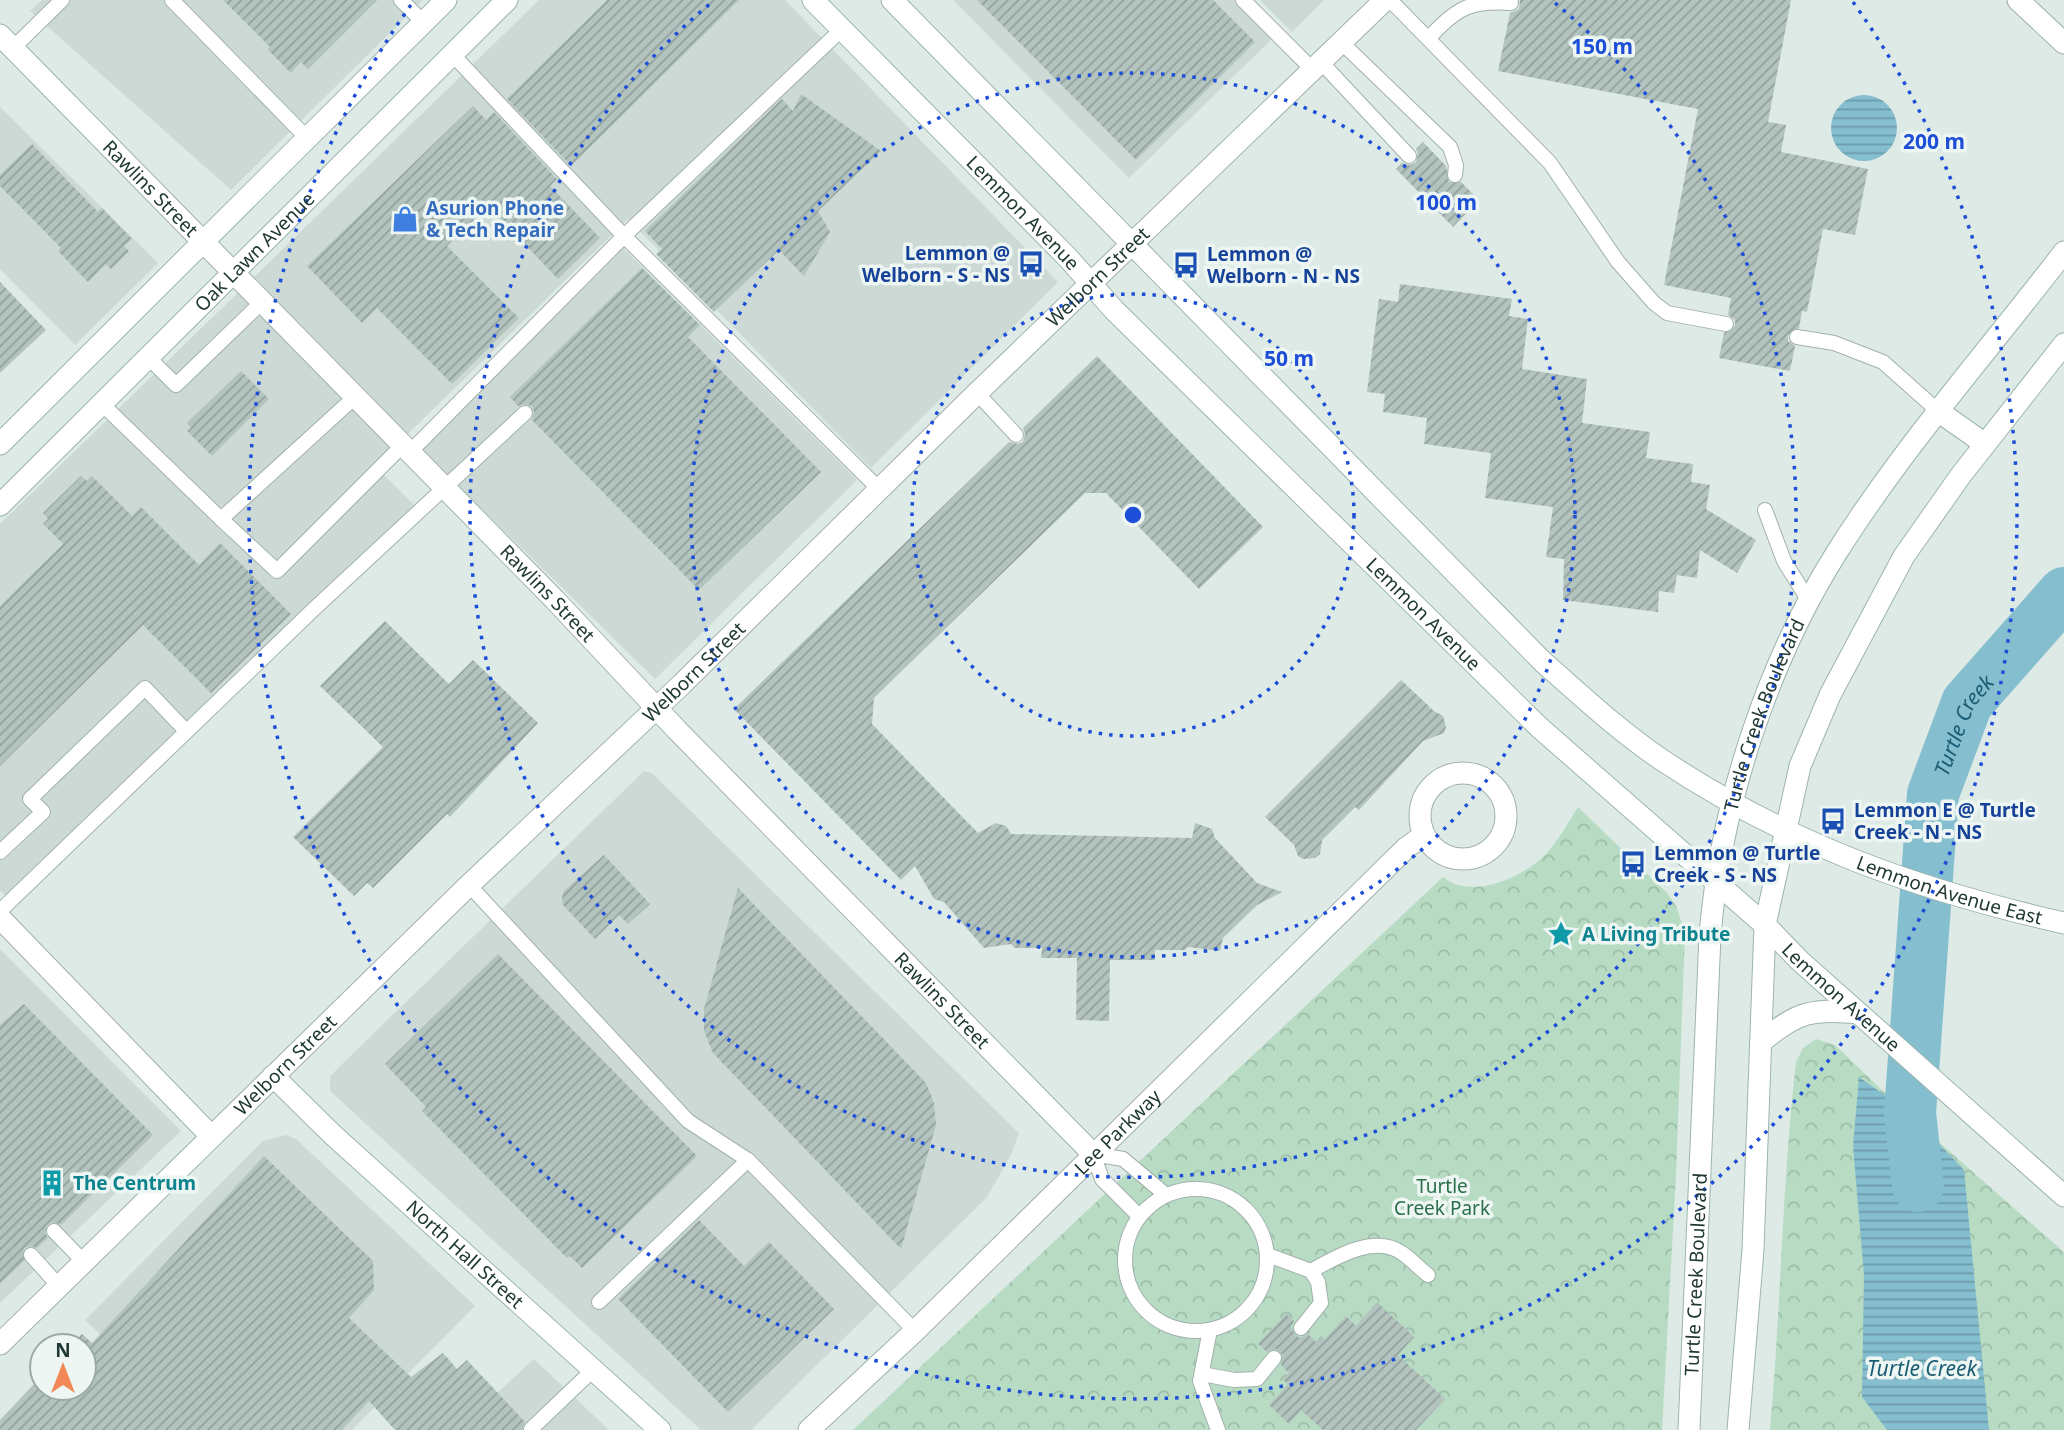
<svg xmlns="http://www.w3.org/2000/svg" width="2064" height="1430" font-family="'Noto Sans',sans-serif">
<defs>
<pattern id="park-crowns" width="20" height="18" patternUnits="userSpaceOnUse" patternTransform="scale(1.75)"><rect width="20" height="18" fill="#b7dbc3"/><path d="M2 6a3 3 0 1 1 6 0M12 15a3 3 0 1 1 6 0" fill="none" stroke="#9dbda8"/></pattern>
<pattern id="water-rules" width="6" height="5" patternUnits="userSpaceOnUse" patternTransform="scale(1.75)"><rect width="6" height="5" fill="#85becf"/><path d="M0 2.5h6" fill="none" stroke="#6c9ba9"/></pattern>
<pattern id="building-hatch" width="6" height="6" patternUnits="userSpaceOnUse" patternTransform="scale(1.75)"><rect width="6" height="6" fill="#b3c4bf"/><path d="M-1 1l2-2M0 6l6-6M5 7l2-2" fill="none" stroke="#91a09c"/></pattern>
</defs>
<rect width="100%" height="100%" fill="#deeae5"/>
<!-- built -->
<g fill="#ccd9d4">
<path d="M42,0h381l-192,190 -201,-179z"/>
<path d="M539,0h246l273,282 -187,186 -243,-249 -253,247 39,39 -408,391 -6,-6v-366z"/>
<path d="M953,0h281l38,39 -143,139z"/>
<path d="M1260,0h64l-32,32z"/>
<path d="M0,107l158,156 -83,82 -75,-76z"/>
<path d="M623,248l234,232 -202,199 -233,-229z"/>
<path d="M644,771l9,3 366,359 -8,22 -24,42 -236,233h-50l-371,-339v-14l8,-9z"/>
<path d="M0,949l181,182 -181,172z"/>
<path d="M286,1135l10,4 179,167 -123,124h-149l-118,-110 178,-179z"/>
<path d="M534,1359l75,71h-152z"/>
</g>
<!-- park -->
<g fill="url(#park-crowns)">
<path d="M1578,807l90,87 8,12 9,27 -9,241 -14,256h-809l590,-553c28,23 76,2 100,-20 14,-14 25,-34 35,-50z"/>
<path d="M1816,1039l19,6 73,70 156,137v178h-294c11,-123 12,-245 26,-368l7,-14z"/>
</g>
<!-- water -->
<g fill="url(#water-rules)">
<circle cx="1864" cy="128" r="33"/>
<path d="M1859,1077l51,36 54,57 25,260h-102l-25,-33 2,-122 -11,-129z"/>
</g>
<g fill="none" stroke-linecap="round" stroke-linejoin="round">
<!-- river -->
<path stroke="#85becf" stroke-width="52" id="s1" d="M1918,1186l-8,-73 23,-319 34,-91 97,-110"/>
</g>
<!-- building -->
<g fill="url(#building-hatch)">
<path d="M223,0h154l-69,69 -7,-7 -10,11 -23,-23 2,-3z"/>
<path d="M607,0h132l-168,166 -64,-67z"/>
<path d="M977,0h236l42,42 -119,118z"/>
<path d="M1520,0h271l-23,122 18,3 -5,27 87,17 -13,66 -32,-6 -16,83 -5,-1 -3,17 -11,7v6l7,5 -5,25 -71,-13 5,-25 11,-7v-6l-7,-5 3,-17 -67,-13 34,-176 -200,-38 12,-58 9,-4z"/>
<path d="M801,94l80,57 -63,60 12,21 -26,44 -25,-26 -65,62 -58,-58 6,-5 -17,-18 137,-132 11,12z"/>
<path d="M473,106l13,14 8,-8 63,67 -7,7 50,52 -42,41 -70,-73 -41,40 72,72 -67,66 -75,-76 -15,15 -55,-57z"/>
<path d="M1423,142l23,24 3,16h12l18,18 -26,27 -57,-58 6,-6 8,2 6,-3 2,-8 -2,-5z"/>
<path d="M32,144l66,68 4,-4 30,31 -8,7 5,5 -18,18 -5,-5 -18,18 -30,-31 3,-3 -61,-62v-11z"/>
<path d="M642,268l58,57 -12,12 133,135 -122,118 -167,-170 2,-8 -2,-6 -8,-2 -6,2 -8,-9z"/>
<path d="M0,282l46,48 -46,43z"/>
<path d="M1400,284l112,15 -3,17 19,3 -6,50 65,10 -5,44 68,9 -4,26 47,6 -2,18 19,3 -4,24 50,31 -19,33 -37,-23 -3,28 -20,-3 -3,18 -15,-2 -1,21 -95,-12 1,-41 -18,-2 7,-50 -68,-9 6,-45 -67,-9 3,-26 -44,-6 2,-18 -18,-2 12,-93 19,3z"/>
<path d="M1097,356l166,171 -64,62 -93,-96h-21l-211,205 -2,26 106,109 18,-10 10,3 5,8 181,4 3,-15 17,6 3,9 42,45 25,9 -25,13 -34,33 -3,13 -32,-4 -3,3h-30v10h-45l-1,61 -33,-1 1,-62h-36l1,-10h-27l-4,-4 -27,4 -40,-46 -10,-3 -19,-33 -14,14 -167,-171 275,-267 8,2 6,-2 2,-8 -2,-6z"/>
<path d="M241,371l28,28 -57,57 -25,-25 4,-3 -4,-5z"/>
<path d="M81,476l6,5 5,-5 40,40 9,-9 58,58 21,-22 71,71 -80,79 -68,-68 -143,141v-160l63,-62 -20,-20 5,-5 -5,-6z"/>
<path d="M385,621l64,63 24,-24 65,63 -88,94 -3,-3 -74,74 -6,-5 -13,13 -61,-59 90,-90 -63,-61z"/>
<path d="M1401,680l33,31 9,5 3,11 -2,6 -21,8 -64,69 -4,-3 -33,33 -2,14 -5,4 -12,1 -5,-3 -4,-11 -29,-28z"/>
<path d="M604,855l46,49 -22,20 -9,-9 -24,24 -32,-34 -1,-7 2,-7z"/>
<path d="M738,888l188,195 8,20 2,22 -35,124 -188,-196 -9,-22v-22z"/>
<path d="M498,954l199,202 -115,112 -12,-12 -3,2 -145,-147 4,-4 -41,-43z"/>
<path d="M24,1004l129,131 -92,90 -9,-3 -5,3 -2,8 3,5 -11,10 -7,-2 -6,2v13l-24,23v-259z"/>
<path d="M264,1156l109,105 1,29 -25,28 62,59 32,-24 14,16 10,-9 58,62 -3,8h-127l-26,-29 -27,29h-342v-10l42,-44v12h42v-42h-14l12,-12 10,9z"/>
<path d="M699,1220l45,46 25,-24 65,67 -106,103 -110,-113z"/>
<path d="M1377,1302l37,35 -16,18 47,44 -29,31h-93l-22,-20 -12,14 -20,-19 19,-21 -6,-5 7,-6 -8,-8 2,-10 -7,-6 -9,3 -9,-8 28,-30 8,7 -3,6 4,8 5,3 8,-4 8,8 5,-6 4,3 21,-23 10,10z"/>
</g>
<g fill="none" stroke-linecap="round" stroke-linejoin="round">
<!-- lane casing -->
<g stroke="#a1b1ac" stroke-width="16">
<g id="lane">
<path d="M172,0l135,138"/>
<path d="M401,0l22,22"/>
<path d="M1243,0l69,69"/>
<path d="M1390,0l160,163 68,99 36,41 13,10 59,11"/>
<path d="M1429,38c27,-30 42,-38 82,-35"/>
<path d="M1341,42l109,105 6,18 -1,10"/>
<path d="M13,48l49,-48"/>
<path d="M453,55l171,181 254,252"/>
<path d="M1320,61l89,95"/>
<path d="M1797,337l37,6 49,19 55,49"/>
<path d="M148,357l28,28 86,-83"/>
<path d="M977,393l39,42"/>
<path d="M102,404l119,115 135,-123"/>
<path d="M410,452l214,-216 218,-207"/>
<path d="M1765,510l19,51 25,40"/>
<path d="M221,519l56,52 126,-126"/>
<path d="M0,852l43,-40 -13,-13 115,-111 41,43"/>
<path d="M469,885l219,236 60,39 167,171"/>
<path d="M0,911l315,-303 210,-195"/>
<circle cx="1196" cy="1260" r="71"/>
<path d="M1139,1216l-37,-37 -9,-25 30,5 43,36"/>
<path d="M54,1231l29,30"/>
<path d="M31,1255l27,30"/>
<path d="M1268,1255l43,16 7,11 3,21 -20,25"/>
<path d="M1311,1271c25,-14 63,-37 91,-18 9,6 17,15 26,22"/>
<path d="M599,1302l149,-142"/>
<path d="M1210,1330l-10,51 18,49"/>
<path d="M1202,1374l32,6 23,-1 17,-21"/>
<path d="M531,1429l63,-60"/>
</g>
</g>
<!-- street casing -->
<g stroke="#a1b1ac" stroke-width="23">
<g id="street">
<path d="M2018,0l46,43"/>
<path id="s2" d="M0,35l555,565 122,130 416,424"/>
<circle cx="1463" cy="816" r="43"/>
<path d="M0,918l211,218"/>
<path id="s3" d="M0,1344l469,-459 212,-200 296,-292 408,-393"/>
<path id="s4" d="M809,1430l106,-99 491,-483 18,-13"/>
</g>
</g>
<!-- secondary casing -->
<g stroke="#9db5ae" stroke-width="23">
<g id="secondary">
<path id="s5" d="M813,0l256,259 45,51 426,418 225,197 35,36 264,235"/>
<path id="s6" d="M892,0l651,662c39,34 77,70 119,98 126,84 256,130 402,163"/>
<path d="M1938,411l47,33"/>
<path d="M0,444l446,-444"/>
<path id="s7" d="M0,505l507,-505"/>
<path d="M1761,1042c36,-30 51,-34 97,-29"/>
<path id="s8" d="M273,1076l60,59 327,295"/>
<path id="s9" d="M1689,1430l21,-495c11,-131 57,-272 127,-383 67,-106 151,-201 227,-300"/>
<path d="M1738,1430l15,-180 12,-325 35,-159 30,-71 74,-139 57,-81 103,-131"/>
</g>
</g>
<!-- lane -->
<use href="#lane" stroke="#fff" stroke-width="14"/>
<!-- street -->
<use href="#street" stroke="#fff" stroke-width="21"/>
<!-- secondary -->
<use href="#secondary" stroke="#fff" stroke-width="21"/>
</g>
<!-- distance rings -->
<g fill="none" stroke="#1d4ed8" stroke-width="3.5" stroke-dasharray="3.5 7">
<circle cx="1133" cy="515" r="221"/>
<circle cx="1133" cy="515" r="442"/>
<path d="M1555 3A663 663 0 1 1 711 3"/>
<path d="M1853 2A884 884 0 1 1 413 2"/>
</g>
<!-- icons -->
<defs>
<g id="shop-bare" transform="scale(2.1)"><path d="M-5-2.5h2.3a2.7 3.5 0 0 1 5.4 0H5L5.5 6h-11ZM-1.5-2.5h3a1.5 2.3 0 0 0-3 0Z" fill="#3f7fe0" stroke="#eef6f3" stroke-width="2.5" paint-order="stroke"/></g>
<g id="bus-bare" transform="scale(2.1)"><path d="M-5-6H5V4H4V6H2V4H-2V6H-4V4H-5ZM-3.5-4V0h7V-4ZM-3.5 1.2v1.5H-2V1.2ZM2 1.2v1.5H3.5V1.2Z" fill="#1a4fb4" stroke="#eef6f3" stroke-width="2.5" paint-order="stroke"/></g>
<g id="sight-bare" transform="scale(2.1)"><path d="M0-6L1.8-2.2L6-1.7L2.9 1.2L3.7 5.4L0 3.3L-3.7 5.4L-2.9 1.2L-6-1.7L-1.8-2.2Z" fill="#0f9aa8" stroke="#eef6f3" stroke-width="2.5" paint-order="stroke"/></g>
<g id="building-bare" transform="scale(2.1)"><path d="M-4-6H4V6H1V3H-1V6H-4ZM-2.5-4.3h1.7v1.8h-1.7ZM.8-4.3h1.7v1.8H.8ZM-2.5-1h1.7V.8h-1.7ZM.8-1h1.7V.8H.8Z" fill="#0f9aa8" stroke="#eef6f3" stroke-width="2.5" paint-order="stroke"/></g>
</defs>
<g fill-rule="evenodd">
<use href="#shop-bare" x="405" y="219"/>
<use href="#bus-bare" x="1031" y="264"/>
<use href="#bus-bare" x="1186" y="265"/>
<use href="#bus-bare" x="1833" y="821"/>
<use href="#bus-bare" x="1633" y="864"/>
<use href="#sight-bare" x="1561" y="934"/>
<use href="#building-bare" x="52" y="1183"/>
</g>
<g text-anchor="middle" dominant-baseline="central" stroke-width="7" stroke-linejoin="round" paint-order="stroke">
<!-- street labels -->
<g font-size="19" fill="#203934" stroke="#eef6f3">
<text stroke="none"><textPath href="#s2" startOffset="215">Rawlins Street</textPath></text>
<text stroke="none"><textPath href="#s5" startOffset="299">Lemmon Avenue</textPath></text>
<text stroke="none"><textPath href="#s7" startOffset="359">Oak Lawn Avenue</textPath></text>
<text stroke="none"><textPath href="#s3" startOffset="1531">Welborn Street</textPath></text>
<text stroke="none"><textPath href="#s2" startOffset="782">Rawlins Street</textPath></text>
<text stroke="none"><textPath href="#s5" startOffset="866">Lemmon Avenue</textPath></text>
<text stroke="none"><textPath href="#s3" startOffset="966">Welborn Street</textPath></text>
<text stroke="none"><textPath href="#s9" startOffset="723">Turtle Creek Boulevard</textPath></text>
<text stroke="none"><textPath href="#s6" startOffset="1400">Lemmon Avenue East</textPath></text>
<text stroke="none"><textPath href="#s5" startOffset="1433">Lemmon Avenue</textPath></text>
<text stroke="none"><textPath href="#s2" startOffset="1349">Rawlins Street</textPath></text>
<text stroke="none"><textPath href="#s3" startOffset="399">Welborn Street</textPath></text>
<text stroke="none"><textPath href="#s4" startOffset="429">Lee Parkway</textPath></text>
<text stroke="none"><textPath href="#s8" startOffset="262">North Hall Street</textPath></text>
<text stroke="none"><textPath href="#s9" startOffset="156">Turtle Creek Boulevard</textPath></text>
</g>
<!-- shop labels -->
<g font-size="19" font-weight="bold" fill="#366cbe" stroke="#eef6f3" text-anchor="start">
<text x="426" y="208">Asurion Phone<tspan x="426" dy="22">&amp; Tech Repair</tspan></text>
</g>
<!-- transit labels -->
<g font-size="19" font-weight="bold" fill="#164399" stroke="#eef6f3" text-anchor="start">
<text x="1010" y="253" text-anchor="end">Lemmon @<tspan x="1010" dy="22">Welborn - S - NS</tspan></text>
<text x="1207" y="254">Lemmon @<tspan x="1207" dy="22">Welborn - N - NS</tspan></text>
<text x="1854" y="810">Lemmon E @ Turtle<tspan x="1854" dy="22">Creek - N - NS</tspan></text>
<text x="1654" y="853">Lemmon @ Turtle<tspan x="1654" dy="22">Creek - S - NS</tspan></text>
</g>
<!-- culture labels -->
<g font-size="19" font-weight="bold" fill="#0d838f" stroke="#eef6f3" text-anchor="start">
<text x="1582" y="934">A Living Tribute</text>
<text x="73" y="1183">The Centrum</text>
</g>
<!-- park labels -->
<g font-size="19" fill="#2a6f4b" stroke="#eef6f3">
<text x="1442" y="1186">Turtle<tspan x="1442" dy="22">Creek Park</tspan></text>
</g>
<!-- water labels -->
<g font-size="21" font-style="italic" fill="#1b5d74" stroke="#eef6f3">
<text stroke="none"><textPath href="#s1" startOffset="469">Turtle Creek</textPath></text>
<text x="1922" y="1368">Turtle Creek</text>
</g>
</g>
<circle cx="1133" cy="515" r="10" fill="#1d4ed8" stroke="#eef6f3" stroke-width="3.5"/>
<g font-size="21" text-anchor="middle" font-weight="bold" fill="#1d4ed8" stroke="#eef6f3" stroke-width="7" stroke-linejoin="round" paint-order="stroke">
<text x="1602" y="54">150 m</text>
<text x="1934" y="149">200 m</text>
<text x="1446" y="210">100 m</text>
<text x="1289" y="366">50 m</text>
</g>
<!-- north arrow -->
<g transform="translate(63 1367)"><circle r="33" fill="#eef6f3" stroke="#9caaa7" stroke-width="2"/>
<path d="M0-5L12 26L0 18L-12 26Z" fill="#f18855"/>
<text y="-10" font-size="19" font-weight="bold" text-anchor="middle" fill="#203934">N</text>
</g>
</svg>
